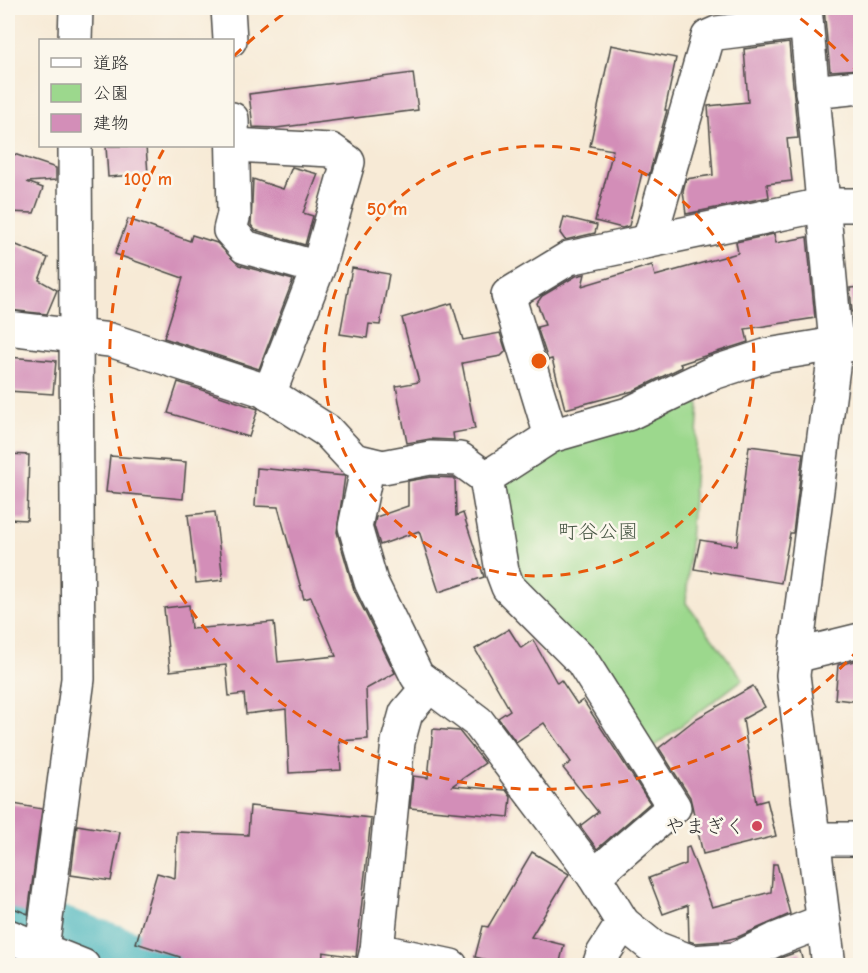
<svg xmlns="http://www.w3.org/2000/svg" width="868" height="973" font-family="'Comic Neue','Klee One',sans-serif">
<rect width="100%" height="100%" fill="#fbf7ec"/>
<filter id="ink" filterUnits="userSpaceOnUse"><feTurbulence type="fractalNoise" baseFrequency=".0167" numOctaves="2"/><feDisplacementMap in="SourceGraphic" scale="12" xChannelSelector="R" yChannelSelector="G"/><feConvolveMatrix kernelMatrix="1 2 1 2 8 2 1 2 1" color-interpolation-filters="sRGB"/></filter>
<filter id="wash" filterUnits="userSpaceOnUse"><feTurbulence type="fractalNoise" baseFrequency=".008" numOctaves="4" result="noise"/><feDisplacementMap in="SourceGraphic" scale="24" xChannelSelector="R" yChannelSelector="G"/><feGaussianBlur stdDeviation="1.35" result="paint"/><feColorMatrix in="noise" values="0 0 0 0 0 0 0 0 0 0 0 0 0 0 0 0 0 1.4 0 .05"/><feComposite in="paint" operator="in"/></filter>
<g filter="url(#wash)">
<rect width="100%" height="100%" fill="#f7ead6"/>
<!-- green -->
<path fill="#9cd88d" stroke="#64825c" stroke-width="1.5" d="M688,401l11,3 -13,199 57,76 -98,74 -135,-181 -16,-88 55,-35 126,-36z"/>
<g fill="none" stroke-linecap="round" stroke-linejoin="round">
<!-- river -->
<path stroke="#45b4bc" stroke-width="51" d="M8,914l152,52"/>
</g>
<g id="blocks">
<!-- building -->
<g fill="#d38eb8">
<path d="M824,8h37v61l-31,2z"/>
<path d="M789,43l9,95 -11,1 5,42 -25,3 2,13 -83,17 -3,-23 3,-12 27,-4 -5,-69 40,-4 -4,-53z"/>
<path d="M611,45l65,13 -11,52h2l-18,65 -7,-2 -13,53 -7,2 -27,-7 18,-71 -23,-4z"/>
<path d="M413,73l5,37 -142,18 -23,-1 -4,-33z"/>
<path d="M106,146h40l2,28 -40,3z"/>
<path d="M8,152l48,16v12l-29,2 16,6 -9,25 -26,-1z"/>
<path d="M292,167l26,7 -15,39 10,3 -8,29 -50,-15 -4,-5 2,-46 30,10z"/>
<path d="M564,217l33,8 -2,8 -30,7 -5,-7z"/>
<path d="M128,219l62,22 2,-6 25,8 22,22 54,15 -34,89 -95,-31 19,-60 -68,-24z"/>
<path d="M774,234l2,9 31,-6 8,81 -70,11 3,13 -68,22 2,3 -49,24 -68,18 -13,-50 -4,1 -11,-33 8,-2 -8,-22 5,-7 34,-20 9,-2 -3,12 70,-21 3,11 83,-23 -2,-11z"/>
<path d="M14,244l34,14 -9,22 18,10 -10,24 -39,-4v-51z"/>
<path d="M352,268l37,6 -9,51 -11,-1 -2,14 -27,-4z"/>
<path d="M861,287v24l-9,1 -2,-24z"/>
<path d="M452,303l11,37 37,-7 6,18 -5,5 -39,7 13,66 -22,4 1,7 -24,-1 -23,4 -11,-57 23,-4 -17,-64z"/>
<path d="M8,357l48,4 -3,33 -45,-3z"/>
<path d="M178,382l80,27 -9,28 -81,-24z"/>
<path d="M749,446l54,7 -10,80h-3l-9,50 -87,-14 6,-29 37,6z"/>
<path d="M8,454l21,1 -2,65 -19,-1z"/>
<path d="M110,456l76,6 -3,37 -77,-7z"/>
<path d="M257,468l88,8 -8,56 17,58 41,83 -29,16 2,50 -29,2 2,29 -52,3 -3,-64 -40,5 -2,-20 -15,2 -3,-31 -56,6 -6,-63 25,-3 2,24 83,-7 4,40 58,-6 -25,-59 -7,2 -26,-92 -23,-1z"/>
<path d="M431,477l24,1 1,38 7,-3 21,64 -45,15 -20,-61 -39,14 -6,-19 2,-9 32,-11v-25z"/>
<path d="M215,512l8,68 -27,3 -8,-68z"/>
<path d="M509,629l12,19 12,-8 24,43 4,-3 16,24 6,-4 67,103 -53,46 -17,-23 18,-14 -35,-44 8,-6 -27,-39 -28,19 -18,-24 12,-8 -35,-61z"/>
<path d="M858,660h3v42l-26,-3 3,-34z"/>
<path d="M753,686l12,21 -22,12 13,84 11,-3 9,36 -73,18 -13,-57 -31,-49 38,-30z"/>
<path d="M433,729l26,2 26,32 -33,23 54,4 5,7 -2,20 -99,-9 3,-32 15,2z"/>
<path d="M8,803l34,6 -14,105 -20,-8z"/>
<path d="M250,806l121,12 -15,139 -33,-5 -1,14h-144l2,-9 -44,-14 21,-70 18,5 2,-46 71,3z"/>
<path d="M77,825l43,7 -9,49 -40,-6z"/>
<path d="M689,847l23,60 59,-15 2,-28h4l13,50 -52,23 -16,4 -27,2 -6,-2 -1,-36 -25,9 -14,-36 37,-14v-16z"/>
<path d="M532,852l37,22 -38,63 33,8 -5,21h-49l-35,-9 8,-31 5,1z"/>
<path d="M800,951l4,15h-38l17,-9z"/>
</g>
</g>
</g>
<g filter="url(#ink)">
<use href="#blocks" fill-opacity="0" stroke="#4a4845" stroke-width="1.5"/>
<g fill="none" stroke-linecap="round" stroke-linejoin="round">
<!-- street casing -->
<g stroke="#4a4845" stroke-width="36">
<g id="street">
<path d="M228,8l2,32"/>
<path d="M805,8l31,336 -43,331 36,291"/>
<path d="M75,40l1,-32"/>
<path d="M812,92l48,-5"/>
<path d="M232,119l2,95 -4,16 15,17 73,21 -49,126"/>
<path d="M233,145l98,5 17,12 -30,106"/>
<path d="M860,205h-38l-253,53 -61,37 43,141 77,-22 85,-41 55,-18 68,-11 24,1"/>
<path d="M649,241l59,-204 9,-4 89,-11"/>
<path d="M8,328l102,12 153,50 64,41 27,29 29,7 47,-9 30,1 26,19"/>
<path d="M551,436l-65,42 16,93 6,16 74,74 92,146 -80,69 29,47 -20,31 -4,12"/>
<path d="M368,464l-13,63 16,55 46,94 61,46 116,154"/>
<path d="M795,656l65,-16"/>
<path d="M813,839h47"/>
<path d="M623,923l30,24 39,15 44,-3 39,-19 49,-19"/>
<path d="M42,948l36,-269 -3,-533"/>
<path d="M377,950l74,16"/>
<path d="M373,966l4,-16 21,-208 8,-29 24,-28"/>
</g>
</g>
<!-- secondary casing -->
<g stroke="#4a4845" stroke-width="36">
<path id="secondary" d="M8,936l75,30"/>
</g>
<!-- street -->
<use href="#street" stroke="#fff" stroke-width="33"/>
<!-- secondary -->
<use href="#secondary" stroke="#fff" stroke-width="33"/>
</g>
</g>
<!-- distance rings -->
<g fill="none" stroke="#e8590c" stroke-width="3" stroke-dasharray="10 8">
<circle cx="539" cy="361" r="215"/>
<path d="M859 649A431 431 0 0 1 164 149M234 56A431 431 0 0 1 292 8M786 8A431 431 0 0 1 859 73"/>
</g>
<!-- markers -->
<circle fill="#d1495b" stroke="#fbf7ec" stroke-width="2" cx="757" cy="826" r="6"/>
<g text-anchor="middle" dominant-baseline="central" stroke-width="5" stroke-linejoin="round" paint-order="stroke">
<!-- park labels -->
<g font-size="20" fill="#475644" stroke="#fbf7ec">
<text x="598" y="531">町谷公園</text>
</g>
<!-- poi labels -->
<g font-size="20" fill="#2b2b2b" stroke="#fbf7ec" text-anchor="end">
<text x="745" y="826">やまぎく</text>
</g>
</g>
<circle cx="539" cy="361" r="9" fill="#e8590c" stroke="#fbf7ec" stroke-width="3"/>
<g font-size="18" text-anchor="middle" font-weight="bold" fill="#e8590c" stroke="#fbf7ec" stroke-width="5" stroke-linejoin="round" paint-order="stroke">
<text x="148" y="185">100 m</text>
<text x="387" y="215">50 m</text>
</g>
<!-- margin -->
<rect width="868" height="973" fill="none" stroke="#fbf7ec" stroke-width="30"/>
<!-- legend -->
<rect x="39" y="39" width="195" height="108" fill="#fbf7ec" stroke="#a8a59f" stroke-width="1.5"/>
<rect x="51" y="58" width="30" height="9" fill="#ffffff" stroke="#a8a59f" stroke-width="1.5"/>
<text x="93" y="69" font-size="18" fill="#2b2b2b">道路</text>
<rect x="51" y="84" width="30" height="18" fill="#9cd88d" stroke="#a8a59f" stroke-width="1.5"/>
<text x="93" y="99" font-size="18" fill="#2b2b2b">公園</text>
<rect x="51" y="114" width="30" height="18" fill="#d38eb8" stroke="#a8a59f" stroke-width="1.5"/>
<text x="93" y="129" font-size="18" fill="#2b2b2b">建物</text>
</svg>
